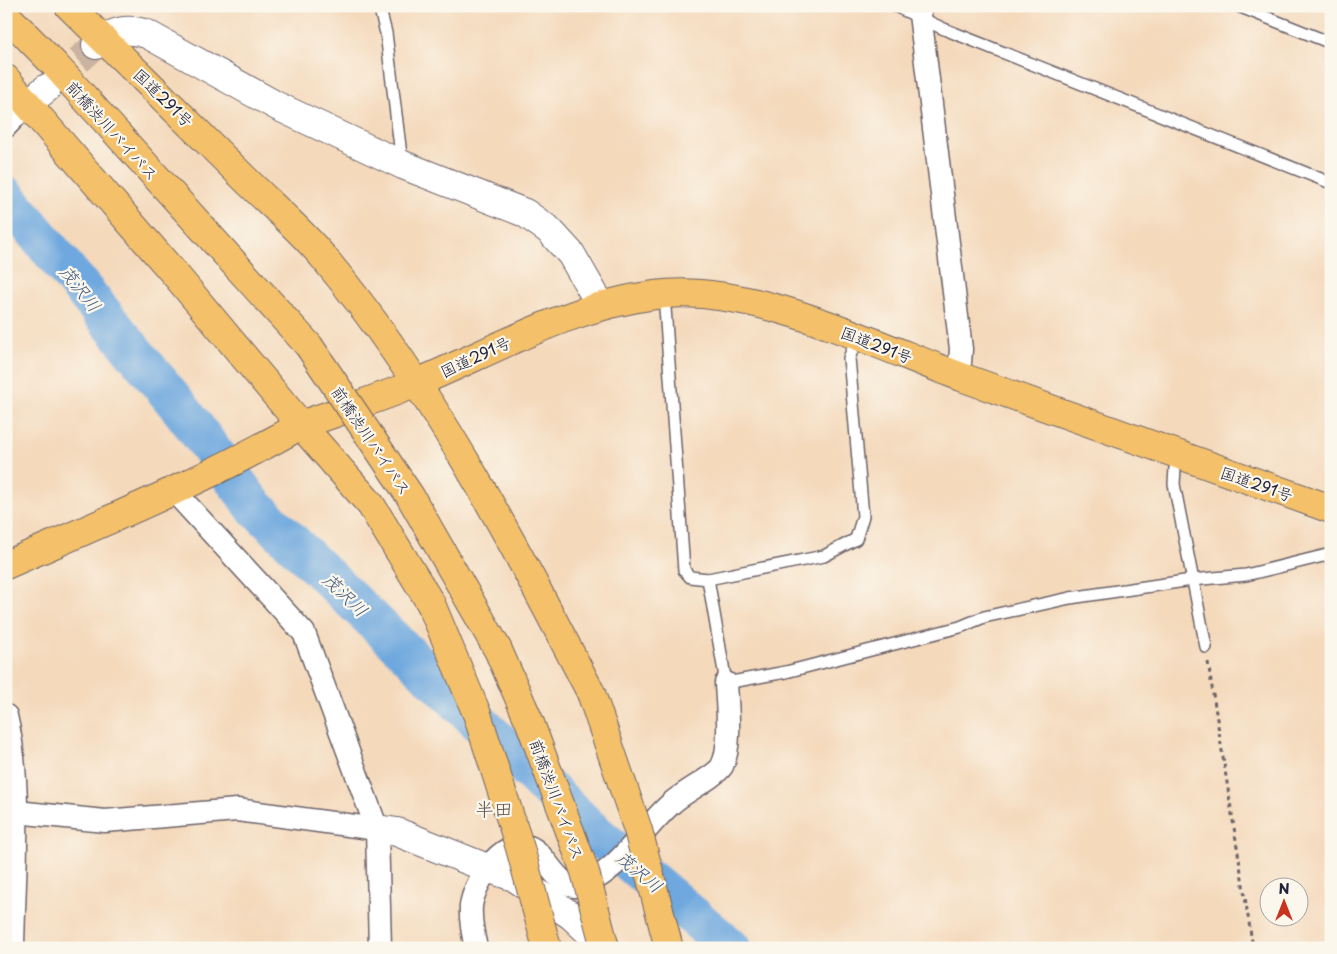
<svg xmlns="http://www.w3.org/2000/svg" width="1337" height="954" font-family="'Playpen Sans','Klee One',sans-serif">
<rect width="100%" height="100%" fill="#fbf7ec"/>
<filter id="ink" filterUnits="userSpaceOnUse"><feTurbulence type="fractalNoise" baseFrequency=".02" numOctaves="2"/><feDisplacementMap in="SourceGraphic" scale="10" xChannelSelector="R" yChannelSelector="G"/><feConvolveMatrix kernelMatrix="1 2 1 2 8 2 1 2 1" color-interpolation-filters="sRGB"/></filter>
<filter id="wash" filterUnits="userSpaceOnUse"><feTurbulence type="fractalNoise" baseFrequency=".0096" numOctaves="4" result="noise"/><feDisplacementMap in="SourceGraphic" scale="20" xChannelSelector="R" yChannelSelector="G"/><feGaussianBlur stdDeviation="1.12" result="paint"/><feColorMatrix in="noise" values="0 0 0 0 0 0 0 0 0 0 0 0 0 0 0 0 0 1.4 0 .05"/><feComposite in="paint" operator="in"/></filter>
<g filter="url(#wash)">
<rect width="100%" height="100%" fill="#f4d9bb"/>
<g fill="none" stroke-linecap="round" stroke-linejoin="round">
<!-- river -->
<path stroke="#6ea8de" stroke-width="40" d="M6,196l175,213 73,97 335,322 142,120"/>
</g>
</g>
<g filter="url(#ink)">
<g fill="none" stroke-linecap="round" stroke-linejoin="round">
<!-- tertiary-tunnel -->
<path stroke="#cab4a1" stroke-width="28" stroke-dasharray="28 14" stroke-linecap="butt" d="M47,88l49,-43"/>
<!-- service casing -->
<g stroke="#6c6268" stroke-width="14">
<g id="service">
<path d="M379,6l7,27 16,130"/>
<path d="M895,6l49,23 387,154"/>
<path d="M1238,6l93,37"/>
<path d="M664,294l20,276 6,7 18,2 116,-23 32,-17 7,-23 -14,-158 9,-21"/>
<path d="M1180,456l-5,12 -1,16 32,163"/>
<path d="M708,579l18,104 60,-11 174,-45 24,-10 86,-19 122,-18 54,-5 85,-21"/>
</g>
</g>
<!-- minor casing -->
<g stroke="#6c6268" stroke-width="25">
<g id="minor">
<path d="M919,6l42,343 -2,27"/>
<path d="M6,126l21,-22"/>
<path d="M174,491l130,142 73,196 3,119"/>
<path d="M6,716c17,71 8,159 7,232"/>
<path d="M6,811l99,10 132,-11 140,19"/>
<path d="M476,948c-3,-13 -6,-29 -5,-42 3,-23 30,-68 58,-59 18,6 29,46 52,38 37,-11 63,-59 92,-83 10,-9 44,-27 49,-36 10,-20 5,-61 4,-83"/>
</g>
</g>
<!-- tertiary casing -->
<g stroke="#6c6268" stroke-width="30">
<g id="tertiary">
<path d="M96,45c16,-14 31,-18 51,-11l130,72 126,59 122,48 24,17 22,24 30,52"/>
<path d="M27,104l20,-16"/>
<path d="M377,829l20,3 90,36 27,9 58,39 34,32"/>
</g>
</g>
<!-- primary casing -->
<g stroke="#6c6268" stroke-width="30">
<path id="primary" d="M6,565c100,-44 200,-85 295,-140"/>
</g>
<!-- trunk casing -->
<g stroke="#6c6268" stroke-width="30">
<g id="trunk">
<path d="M69,6c59,57 117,114 175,172 26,26 56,51 80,80 111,133 187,281 267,435"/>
<path d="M6,15l49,50 254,281"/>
<path d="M6,79l173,200 122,146 70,80 60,99"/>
<path d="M301,425c39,-14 80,-27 118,-43 78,-33 151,-76 236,-87 95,-13 220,50 309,83 122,44 244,88 367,131"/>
</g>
</g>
<!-- path -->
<path stroke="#6c6268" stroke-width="3" stroke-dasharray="4 4" stroke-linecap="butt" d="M1208,662l45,286"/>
<!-- service -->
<use href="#service" stroke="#fff" stroke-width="11"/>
<!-- minor -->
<use href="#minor" stroke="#fff" stroke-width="22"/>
<!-- tertiary -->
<use href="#tertiary" stroke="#fff" stroke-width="28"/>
<!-- primary -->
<use href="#primary" stroke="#f4c16a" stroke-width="28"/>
<!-- trunk -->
<use href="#trunk" stroke="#f4c16a" stroke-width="28"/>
<!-- trunk-bridge casing -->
<g stroke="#6c6268" stroke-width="30" stroke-linecap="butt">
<g id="trunk-bridge">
<path d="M309,346l101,150 88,154 32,73 55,149 20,76"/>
<path d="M431,604l46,110 43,134 27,100"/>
<path d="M591,693l47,137 31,118"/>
</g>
</g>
<!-- trunk-bridge -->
<use href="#trunk-bridge" stroke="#f4c16a" stroke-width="28"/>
</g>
</g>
<g text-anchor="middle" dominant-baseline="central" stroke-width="4.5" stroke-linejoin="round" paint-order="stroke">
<!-- street labels -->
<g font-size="16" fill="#22223b" stroke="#fbf7ec">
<text transform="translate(164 97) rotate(44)">国道291号</text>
<text transform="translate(113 130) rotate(48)">前橋渋川バイパス</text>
<text transform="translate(877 344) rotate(21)">国道291号</text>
<text transform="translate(475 356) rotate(-25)">国道291号</text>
<text transform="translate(372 440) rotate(56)">前橋渋川バイパス</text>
<text transform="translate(1257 483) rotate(19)">国道291号</text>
<text transform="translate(558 799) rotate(70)">前橋渋川バイパス</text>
</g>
<!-- water labels -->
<g font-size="18" font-style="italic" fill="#40587c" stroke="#fbf7ec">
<text transform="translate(81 288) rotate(51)">茂沢川</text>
<text transform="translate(346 594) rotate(44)">茂沢川</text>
<text transform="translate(640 871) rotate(40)">茂沢川</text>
</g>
<!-- quarter labels -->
<g font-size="19" fill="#5e4e4c" stroke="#fbf7ec">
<text x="494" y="808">半田</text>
</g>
</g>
<!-- margin -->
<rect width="1337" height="954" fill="none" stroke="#fbf7ec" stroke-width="25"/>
<!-- north arrow -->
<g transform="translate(1284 902)"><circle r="24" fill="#fbf7ec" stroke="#a4a2a5"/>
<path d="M0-4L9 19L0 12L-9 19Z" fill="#c8321e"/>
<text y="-8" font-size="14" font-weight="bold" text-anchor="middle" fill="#22223b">N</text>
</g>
</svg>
